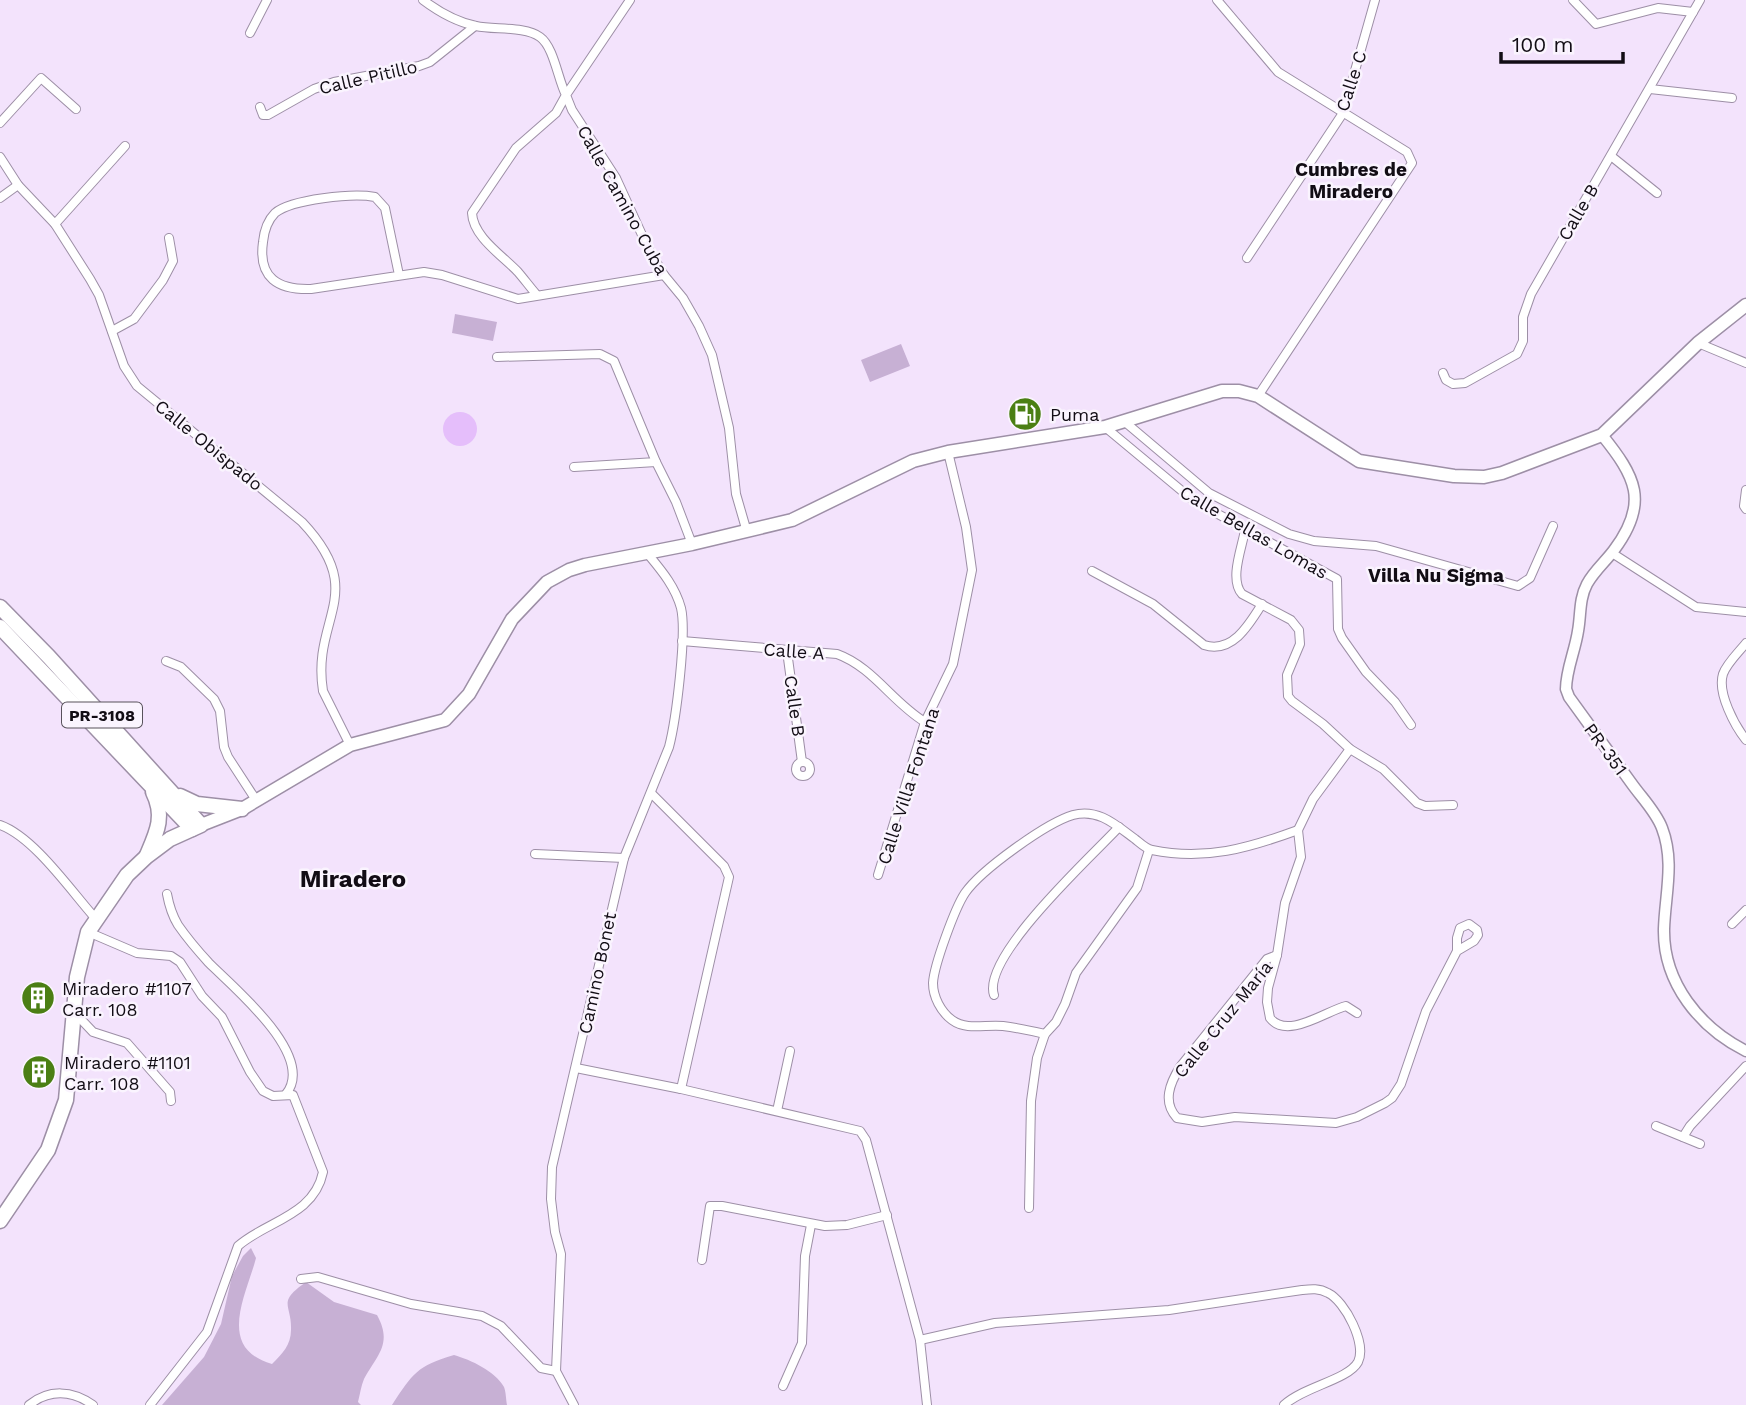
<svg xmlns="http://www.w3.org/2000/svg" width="1746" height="1405" font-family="'Work Sans',sans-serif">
<rect width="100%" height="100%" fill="#f3e3fc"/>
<!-- green -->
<g fill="#c7b0d4">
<path d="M455,314l42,8 -4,19 -41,-8z"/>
<path d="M901,344l9,22 -40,16 -9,-22z"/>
<path d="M251,1248l5,10c-10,38 -40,90 16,106 10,-10 19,-19 19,-34 1,-26 -15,-27 15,-48l28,20 43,13c16,29 0,40 -13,64 -3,7 -4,15 -6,23l3,3h-199l42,-48 17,-33 11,-48 11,-20z"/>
<path d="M454,1355c17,5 41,16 50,32 2,5 2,13 3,18h-115c21,-32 25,-39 62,-50z"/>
</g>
<!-- water -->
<circle fill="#e5befb" cx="460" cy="429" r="17"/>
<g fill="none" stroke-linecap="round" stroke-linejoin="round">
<!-- minor casing -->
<g stroke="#9d8fa6" stroke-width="10">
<g id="minor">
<path d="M423,0c16,12 34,22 53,26 18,4 49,0 64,11 14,10 18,43 26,58l-10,18 -40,35 -44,65c1,24 31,43 46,59 6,7 12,15 18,22"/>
<path d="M630,0l-64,95 6,15 44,68 32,70 16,27 19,23 16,28 13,29 17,73 7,66 11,38"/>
<path d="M1217,0l61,72 129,80 5,11 -154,233"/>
<path d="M1573,0l23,24 62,-16 35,4"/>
<path d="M250,33l17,-33"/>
<path d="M1650,89l82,9"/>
<path d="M260,107l3,8h5l46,-26 20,-7 85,-16 11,-4 45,-36"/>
<path d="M0,123l41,-45 35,31"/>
<path d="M1611,156l46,37"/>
<path d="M0,157l18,28 37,39 35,55 9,16 25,71 13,20 165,136c68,72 9,95 21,169l27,54"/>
<path d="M0,198l18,-13"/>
<path d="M55,224l70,-78"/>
<path d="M1247,258l96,-145 32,-113"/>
<path d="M399,275l-14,-67 -10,-11c-22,-4 -83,2 -100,16 -8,8 -11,19 -12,29 -5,36 15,48 48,47l113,-17 18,3 76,24 146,-24"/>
<path d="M112,331l22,-12 29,-39 10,-19 -4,-23"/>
<path d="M1698,343l48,20"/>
<path d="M497,357l103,-3 14,7 42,101 -82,5"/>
<path d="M1443,373l3,7 7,4 12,-1 52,-29 6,-13v-24l8,-23 169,-294"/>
<path d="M1125,422l84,71 80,41 25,7 62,5 142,40 12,-8 23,-52"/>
<path d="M1105,427l89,74 143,78 1,50 4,9 24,34 29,30 16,23"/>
<path d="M656,462l20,40 16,42"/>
<path d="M1746,490l-2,16 2,3"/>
<path d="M1245,530c-3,18 -16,49 -3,64l49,26 8,10 1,14 -13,31 1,21 4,5 31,23 27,25 33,20 34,34 8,3 28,-1"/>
<path d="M1612,553l84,54 50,5"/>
<path d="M1092,571l61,33 51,41c28,9 45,-20 58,-41"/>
<path d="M682,641l155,13c36,13 56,49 88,68"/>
<path d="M1746,643c-7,9 -19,20 -23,31 -6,19 12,52 23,66"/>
<path d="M787,651l15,111"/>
<path d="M166,661l15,6 33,32 6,12 4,36 4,10 28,43"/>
<path d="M1350,749l-37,50 -15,31 3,27 -16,46 -8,52 -9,33 -1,14 3,16c17,22 56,-7 76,-12l11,7"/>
<circle cx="803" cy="769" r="7"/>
<path d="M651,793l73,73 5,11 -48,212"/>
<path d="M0,825c34,12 71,66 96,94"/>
<path d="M535,854l89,4"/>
<path d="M878,875l47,-153 28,-58 19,-94 -6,-43 -18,-75"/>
<path d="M167,894c2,11 5,21 11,31 9,13 20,26 31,38 24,24 108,93 77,131"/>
<path d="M1732,924l14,-14"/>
<path d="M88,932l49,21 34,3 9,6 22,34 20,21 28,55 13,19 10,5 20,-1 30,77c-9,44 -57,49 -85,74l-31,86 -57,73"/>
<path d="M1277,955l-10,4 -87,108c-10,16 -18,35 -3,51l25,4 33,-5 101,6 21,-6 28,-14 7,-5 9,-14 25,-73 31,-60 17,-10 4,-6 -1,-5 -8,-6 -9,4 -3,10v13"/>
<path d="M994,995c-13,-38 98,-139 125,-168"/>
<path d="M74,1012l19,20 34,11 43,49 1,9"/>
<path d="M1045,1034c-13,-3 -27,-6 -42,-8 -17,-2 -36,5 -51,-6 -11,-8 -19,-23 -19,-37 1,-18 22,-75 32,-90 16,-23 81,-70 108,-78 25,-7 43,10 62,24 5,4 11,10 17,11 53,11 97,-2 146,-20"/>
<path d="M576,1068l105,21 179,42 6,9 54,200 7,65"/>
<path d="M777,1111l13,-60"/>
<path d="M1656,1126l44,18"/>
<path d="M1683,1137l7,-11 56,-60"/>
<path d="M1029,1208l2,-107 6,-43 8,-24 11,-12 9,-18 11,-31 61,-85 12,-38"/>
<path d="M702,1260l8,-54h12l103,20 22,-1 40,-10"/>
<path d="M301,1279l17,-2 93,27 71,12 19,10 40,42 15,3"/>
<path d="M920,1340l75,-17 174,-13 133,-20c9,-1 17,-2 26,3 17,8 39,51 30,69 -10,18 -55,25 -74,43"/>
<path d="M783,1386l19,-43 3,-87 6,-31"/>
<path d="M29,1405c20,-16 43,-15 64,0"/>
<path d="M574,1405l-18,-34 5,-117 -6,-22 -4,-33 1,-32 72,-309 45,-111c7,-27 18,-113 12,-139 -6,-22 -20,-38 -34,-55"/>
</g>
</g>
<!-- tertiary casing -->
<g stroke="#9d8fa6" stroke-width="13">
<path id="tertiary" d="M1602,435c33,41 48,67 12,115 -8,11 -20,21 -27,34 -8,15 -6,31 -9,47 -3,20 -12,39 -12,58l3,8c21,29 42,58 63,87 10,14 24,28 30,44 13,34 3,67 2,101 -1,54 36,99 82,122"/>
</g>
<!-- secondary casing -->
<g stroke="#9d8fa6" stroke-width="15">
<path id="secondary" d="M201,825l41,-16 108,-64 95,-25 24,-26 43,-75 35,-37 22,-12 16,-5 107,-21 100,-24 121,-59 35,-9 157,-25 117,-36h17l19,5 101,65 95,15 30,1 18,-4 100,-38 96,-92 48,-38"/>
</g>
<!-- primary casing -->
<g stroke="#9d8fa6" stroke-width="17">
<g id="primary">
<path d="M0,607l49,50 152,168 -31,14 -24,18 -19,18 -39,57 -11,45 -11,123 -18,50 -48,71"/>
<path d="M0,627l192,202"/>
<path d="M180,796l17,8 45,5"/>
<path d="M147,855c10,-23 18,-39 6,-63"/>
</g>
</g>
<!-- minor -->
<use href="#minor" stroke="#fff" stroke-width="8"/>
<!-- tertiary -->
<use href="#tertiary" stroke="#fff" stroke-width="10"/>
<!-- secondary -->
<use href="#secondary" stroke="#fff" stroke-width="12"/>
<!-- primary -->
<use href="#primary" stroke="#fff" stroke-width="14"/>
</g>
<!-- icons -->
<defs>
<g id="fuel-disc" transform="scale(1.75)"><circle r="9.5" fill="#4b7f14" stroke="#faf4fe"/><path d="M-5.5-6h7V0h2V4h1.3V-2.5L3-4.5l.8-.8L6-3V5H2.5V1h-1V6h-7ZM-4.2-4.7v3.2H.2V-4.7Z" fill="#fff"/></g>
<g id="building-disc" transform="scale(1.75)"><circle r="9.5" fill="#4b7f14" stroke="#faf4fe"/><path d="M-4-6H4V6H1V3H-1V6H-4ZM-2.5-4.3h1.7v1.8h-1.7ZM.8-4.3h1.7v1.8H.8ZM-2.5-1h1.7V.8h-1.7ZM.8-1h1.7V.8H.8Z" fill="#fff"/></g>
</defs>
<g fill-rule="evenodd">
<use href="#fuel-disc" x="1025" y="414"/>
<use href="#building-disc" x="38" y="998"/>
<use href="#building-disc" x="39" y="1072"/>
</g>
<g text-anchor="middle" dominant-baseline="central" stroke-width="5" stroke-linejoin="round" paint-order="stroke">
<!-- shield labels -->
<rect fill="#faf4fe" stroke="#58525b" stroke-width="2" x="62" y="702.5" width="80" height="25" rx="5"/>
<g font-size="16" font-weight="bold" fill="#120d15">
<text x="102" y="715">PR-3108</text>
</g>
<!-- street labels -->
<g font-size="18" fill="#120d15" stroke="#faf4fe">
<text transform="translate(368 77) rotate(-13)">Calle Pitillo</text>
<text transform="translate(1351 81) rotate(-72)">Calle C</text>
<text transform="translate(623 200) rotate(61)">Calle Camino Cuba</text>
<text transform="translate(1578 212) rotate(-60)">Calle B</text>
<text transform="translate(209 445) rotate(39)">Calle Obispado</text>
<text transform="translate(1254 532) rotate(30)">Calle Bellas Lomas</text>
<text transform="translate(794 651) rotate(4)">Calle A</text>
<text transform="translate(795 706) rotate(82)">Calle B</text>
<text transform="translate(1606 749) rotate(54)">PR-351</text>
<text transform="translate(908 786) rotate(-72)">Calle Villa Fontana</text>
<text transform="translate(597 973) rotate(-78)">Camino Bonet</text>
<text transform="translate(1223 1019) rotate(-51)">Calle Cruz María</text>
</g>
<!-- poi labels -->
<g font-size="18" fill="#120d15" stroke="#faf4fe" text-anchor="start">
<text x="1050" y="414">Puma</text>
<text x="62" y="988">Miradero #1107<tspan x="62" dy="21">Carr. 108</tspan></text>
<text x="64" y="1062">Miradero #1101<tspan x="64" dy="21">Carr. 108</tspan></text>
</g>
<!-- neighbourhood labels -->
<g font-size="19" font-weight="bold" fill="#120d15" stroke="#faf4fe">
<text x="1351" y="169">Cumbres de<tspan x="1351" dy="22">Miradero</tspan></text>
<text x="1436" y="575">Villa Nu Sigma</text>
</g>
<!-- district labels -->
<g font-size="24" font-weight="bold" fill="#120d15" stroke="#faf4fe">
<text x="353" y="879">Miradero</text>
</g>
</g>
<!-- scale -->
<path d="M1501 52v10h122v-10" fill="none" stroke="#120d15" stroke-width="3.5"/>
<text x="1512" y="52" font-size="21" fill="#120d15" stroke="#faf4fe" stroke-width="5" paint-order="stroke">100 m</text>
</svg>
